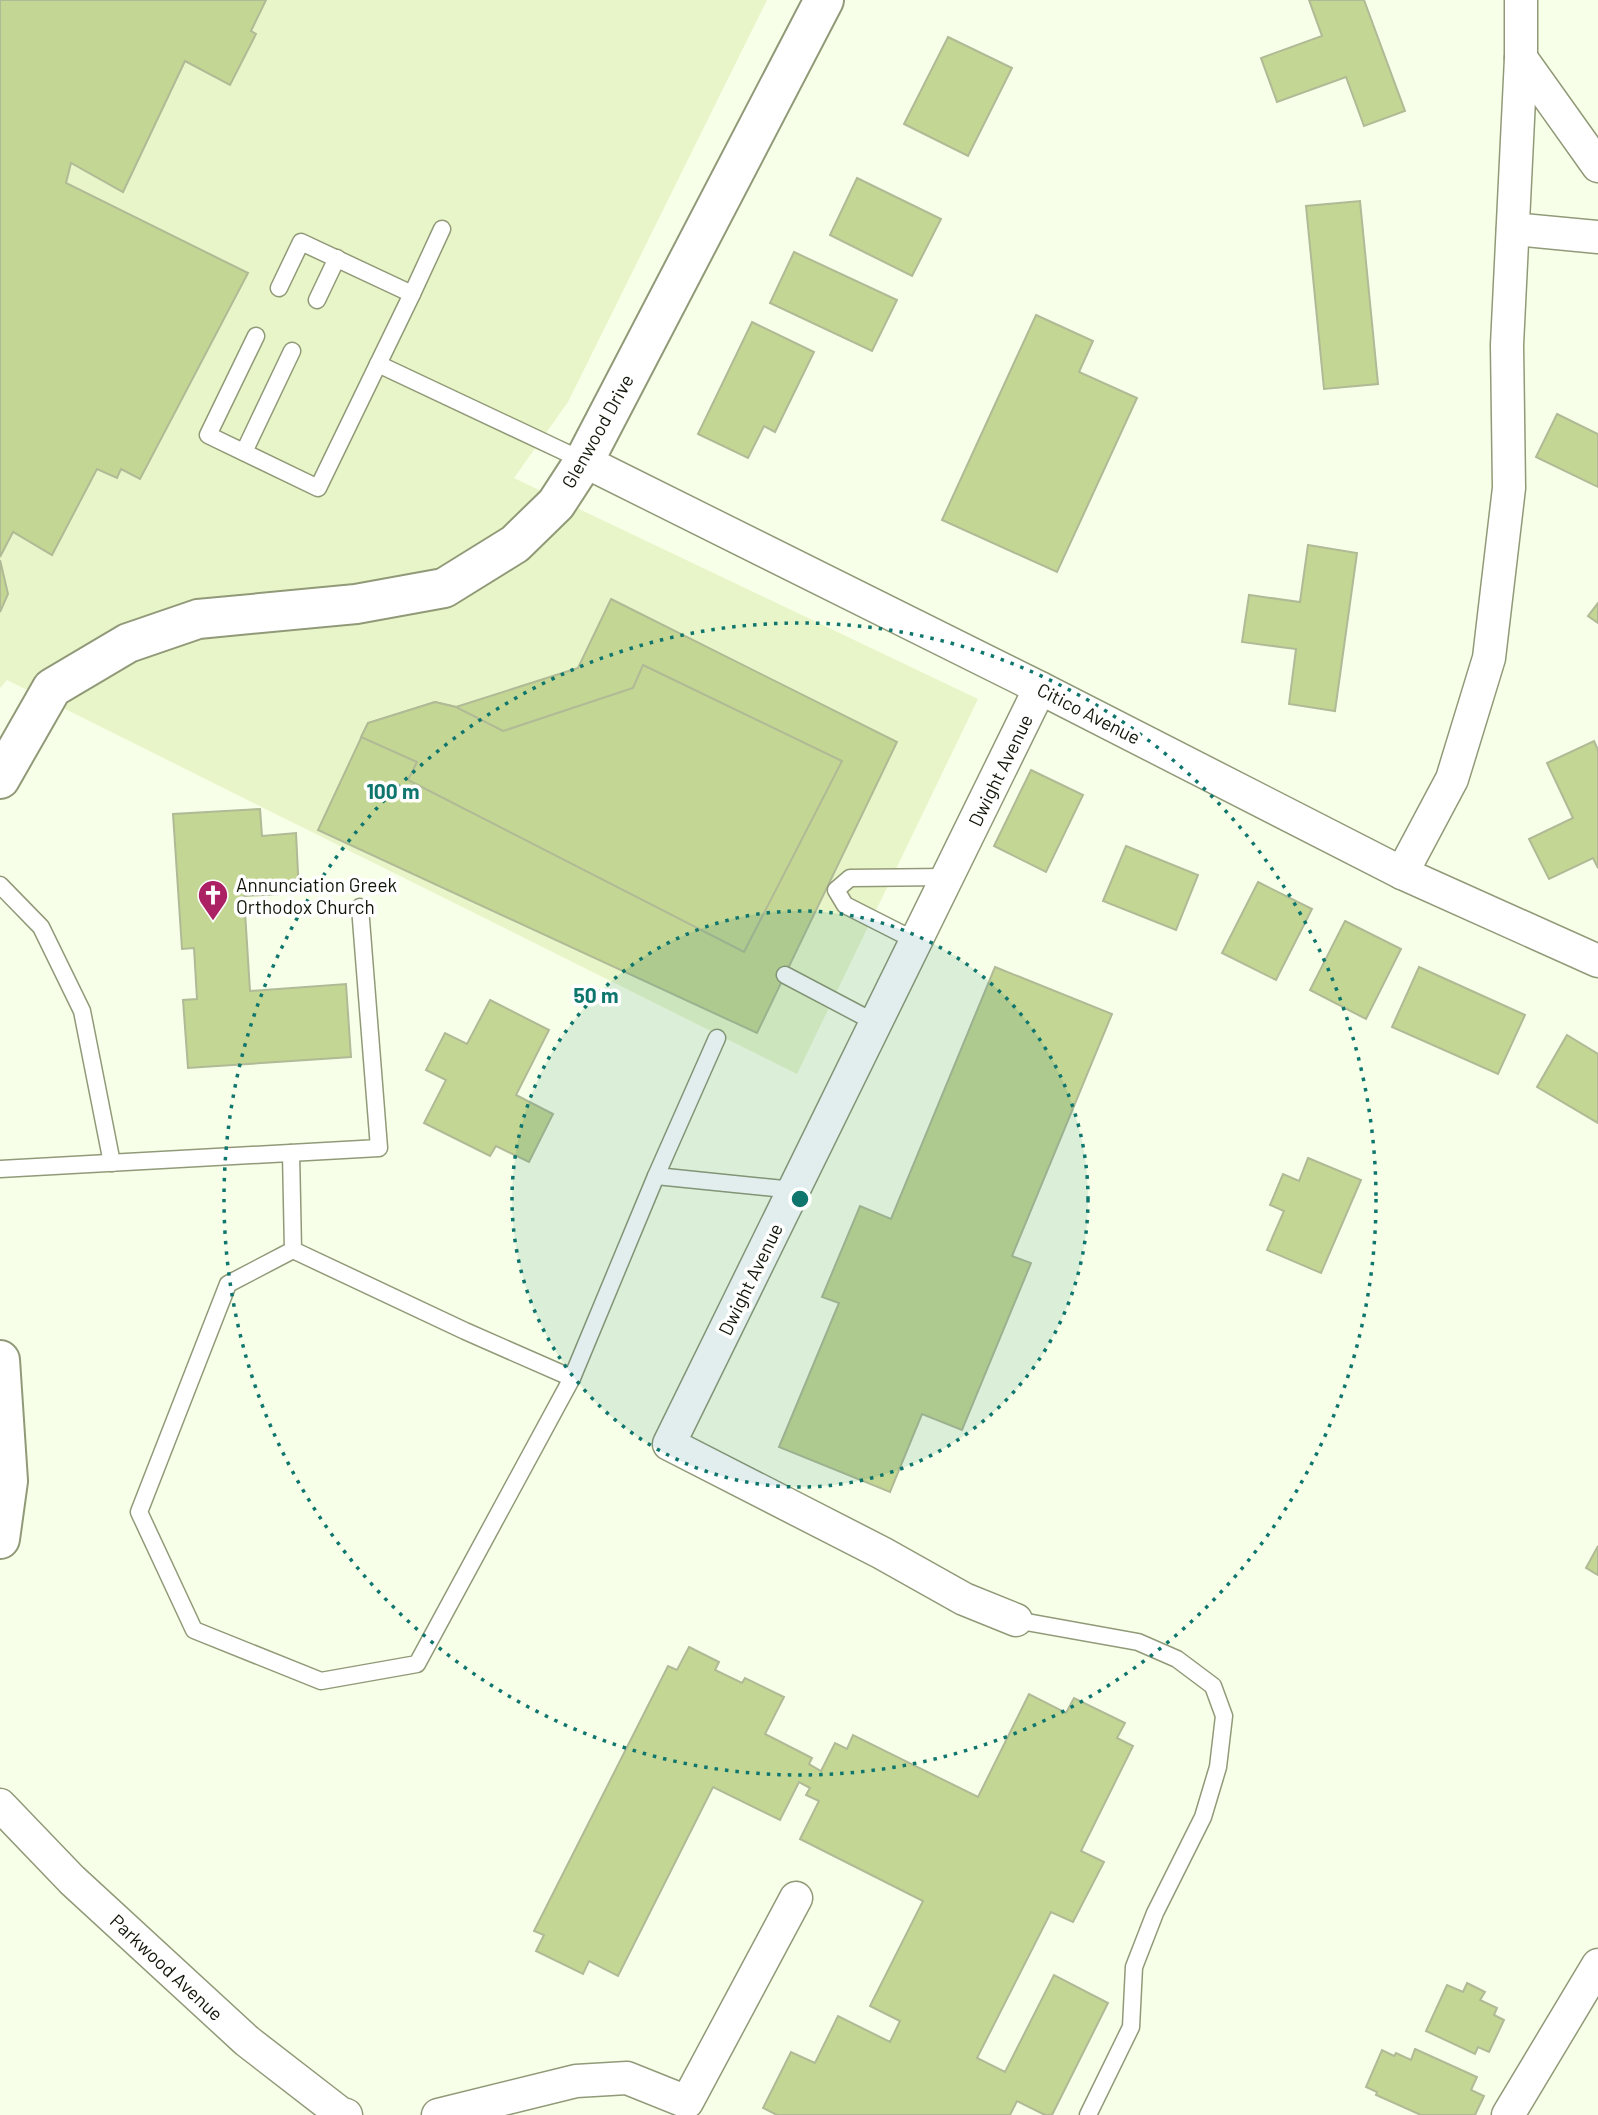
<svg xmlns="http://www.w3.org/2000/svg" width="1598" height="2115" font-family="Barlow,sans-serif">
<rect width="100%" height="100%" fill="#f8ffe8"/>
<!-- built -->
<path fill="#e8f5c8" d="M0,0h767l-199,402 -54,76 464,221 -181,375 -790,-394 -7,8z"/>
<!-- building -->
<g fill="#c4d693" stroke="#b0ba96" stroke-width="2">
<path d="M0,0h266l-15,31 5,3 -26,51 -45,-24 -62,131 -52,-29 -5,20 182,90 -108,206 -19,-10 -4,9 -20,-9 -45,86 -39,-23 -13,25z"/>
<path d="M1309,0h55l41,111 -41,15 -18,-49 -69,25 -16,-44 61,-22z"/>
<path d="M948,37l64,31 -44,88 -64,-32z"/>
<path d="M857,178l84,41 -29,57 -82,-41z"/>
<path d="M1360,201l18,183 -54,5 -18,-183z"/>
<path d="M794,252l103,48 -25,51 -102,-48z"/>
<path d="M1036,315l57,26 -14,31 58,26 -80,174 -115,-52z"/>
<path d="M752,322l62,30 -39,80 -11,-6 -16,32 -50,-24z"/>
<path d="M1557,414l41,20v53l-62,-30z"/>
<path d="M1308,545l49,8 -22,158 -46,-7 7,-55 -54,-7 7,-47 51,7z"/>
<path d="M0,560l8,34 -8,18z"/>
<path d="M611,599l286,143 -140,291 -439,-203 50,-107 67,-21 21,5 122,-39z"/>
<path d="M1598,603v20l-10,-7z"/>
<path d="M643,665l199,96 -98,191 -336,-172 9,-18 -56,-25 7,-14 67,-21 21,5 47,24 130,-43z"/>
<path d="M1594,741l4,9v118l-5,-10 -44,21 -20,-40 44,-21 -26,-55z"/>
<path d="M1031,770l52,25 -37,77 -52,-26z"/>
<path d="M260,809l2,27 34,-3 3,60 -55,3 6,95 96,-7 5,73 -163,11 -5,-68 14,-1 -3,-51 -12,1 -9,-135z"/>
<path d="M1126,846l72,29 -22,55 -73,-29z"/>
<path d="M1258,882l54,27 -36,71 -54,-27z"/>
<path d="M1345,921l56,28 -35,70 -56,-29z"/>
<path d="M995,967l117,47 -100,242 19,7 -69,167 -40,-16 -32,78 -111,-45 60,-144 -17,-6 38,-91 31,13z"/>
<path d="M1419,967l106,48 -27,59 -106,-47z"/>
<path d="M490,1000l59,30 -33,65 37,19 -24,48 -33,-16 -6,10 -66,-33 22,-43 -20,-10 19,-37 22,11z"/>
<path d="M1567,1035l31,19v69l-61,-36z"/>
<path d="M1308,1158l53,22 -40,93 -54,-23 17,-39 -14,-6 13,-31 16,7z"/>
<path d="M1598,1546v29l-12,-7z"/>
<path d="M689,1647l30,15 -4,8 27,13 3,-5 39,19 -19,37 47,24 -3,6 12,7 14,-28 12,6 6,-14 125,62 51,-103 37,19 8,-15 51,25 -8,15 16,8 -52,105 23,11 -31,60 -22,-10 -74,146 28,14 49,-97 54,28 -56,112h-7l-28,-14 -7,14h-233l-14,-7 28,-56 24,11 23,-47 52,26 10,-21 -30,-15 53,-105 -123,-62 19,-38 -13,-6 4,-7 -11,-6 -19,38 -67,-33 -95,189 -29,-15 -6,13 -47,-23 8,-16 -10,-4 134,-265 9,4z"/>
<path d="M1467,1983l18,9 -5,8 17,8 -3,7 10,5 -15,32 -11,-5 -3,7 -49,-23 21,-46 16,7z"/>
<path d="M1415,2049l62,28 -6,13 13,6 -9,19h-54l-45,-20 1,-3 -11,-5 16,-37 12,6 2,-3 15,7z"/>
</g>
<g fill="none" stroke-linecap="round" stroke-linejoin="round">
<!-- lane casing -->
<g stroke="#919a78" stroke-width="19">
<g id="lane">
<path d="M412,294l30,-65"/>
<path d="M317,300l20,-42"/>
<path d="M256,336l-48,99 110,53 94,-194 -111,-52 -22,46"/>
<path d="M378,364l206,97"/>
<path d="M244,452l48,-101"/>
<path d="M0,885l41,42 41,84 30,152"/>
<path d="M916,941l-71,-36 -9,-15 14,-12 98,-1"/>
<path d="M785,975l91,48"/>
<path d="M291,1153l2,97 -65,34 -89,228 55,118 127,51 96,-17 155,-286 -107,-47 -172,-81"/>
<path d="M0,1169l379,-21 -19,-241"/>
<path d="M656,1176l138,14"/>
<path d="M572,1378l84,-202 61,-138"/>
<path d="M1016,1620l122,22 39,17 36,27 11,30 -6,51 -15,50 -48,96 -21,54 -3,60 -43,88"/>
</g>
</g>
<!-- street casing -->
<g stroke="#919a78" stroke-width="35">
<g id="street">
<path d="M1521,58l77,108"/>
<path d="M1513,229l85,8"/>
<path d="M584,461l456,227 362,185 196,88"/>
<path d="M1402,873l50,-94 37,-121 20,-170 -2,-143 14,-287v-58"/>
<path d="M1016,1620l-52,-21 -82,-46 -213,-109 371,-756"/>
<path d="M0,1805l72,75 175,161 93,72 6,2"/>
<path d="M438,2115l138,-34 51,-3 60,24 109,-204"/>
<path d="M1508,2115l90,-150"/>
</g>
</g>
<!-- secondary casing -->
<g stroke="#919a78" stroke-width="42">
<g id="secondary">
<path d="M0,779l52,-91 76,-45 70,-24 158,-15 88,-16 71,-44 41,-40 28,-43 240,-461"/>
<path d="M0,1360l8,121 -8,58"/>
</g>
</g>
<!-- lane -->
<use href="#lane" stroke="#fff" stroke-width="16"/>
<!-- street -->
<use href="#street" stroke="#fff" stroke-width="32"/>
<!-- secondary -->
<use href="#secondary" stroke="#fff" stroke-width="38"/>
</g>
<!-- distance rings -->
<circle cx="800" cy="1199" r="288" fill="#0f766e" fill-opacity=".12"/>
<g fill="none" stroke="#0f766e" stroke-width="3.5" stroke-dasharray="3.5 7">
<circle cx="800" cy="1199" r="288"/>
<circle cx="800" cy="1199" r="576"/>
</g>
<!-- icons -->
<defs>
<g id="church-pin" transform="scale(1.575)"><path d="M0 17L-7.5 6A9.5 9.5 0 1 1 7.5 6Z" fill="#ab2164" stroke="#fff"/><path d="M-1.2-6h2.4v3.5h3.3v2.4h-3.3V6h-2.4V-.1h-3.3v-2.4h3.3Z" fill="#fff"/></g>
</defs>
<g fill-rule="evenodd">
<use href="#church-pin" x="213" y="895"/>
</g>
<g text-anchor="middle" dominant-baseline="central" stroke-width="7" stroke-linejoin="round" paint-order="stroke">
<!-- street labels -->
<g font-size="19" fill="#121609" stroke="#fff">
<text transform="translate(597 431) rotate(-61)">Glenwood Drive</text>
<text transform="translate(1089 713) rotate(27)">Citico Avenue</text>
<text transform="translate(1000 770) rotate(-64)">Dwight Avenue</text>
<text transform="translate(750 1279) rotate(-64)">Dwight Avenue</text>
<text transform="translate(167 1967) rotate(43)">Parkwood Avenue</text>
</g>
<!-- poi labels -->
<g font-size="19" fill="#121609" stroke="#fff" text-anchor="start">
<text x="236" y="884">Annunciation Greek<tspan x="236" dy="22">Orthodox Church</tspan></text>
</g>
</g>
<circle cx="800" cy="1199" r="10" fill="#0f766e" stroke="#fff" stroke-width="3.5"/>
<g font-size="21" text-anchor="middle" font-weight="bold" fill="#0f766e" stroke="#fff" stroke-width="7" stroke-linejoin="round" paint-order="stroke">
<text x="393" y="799">100 m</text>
<text x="596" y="1003">50 m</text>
</g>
</svg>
